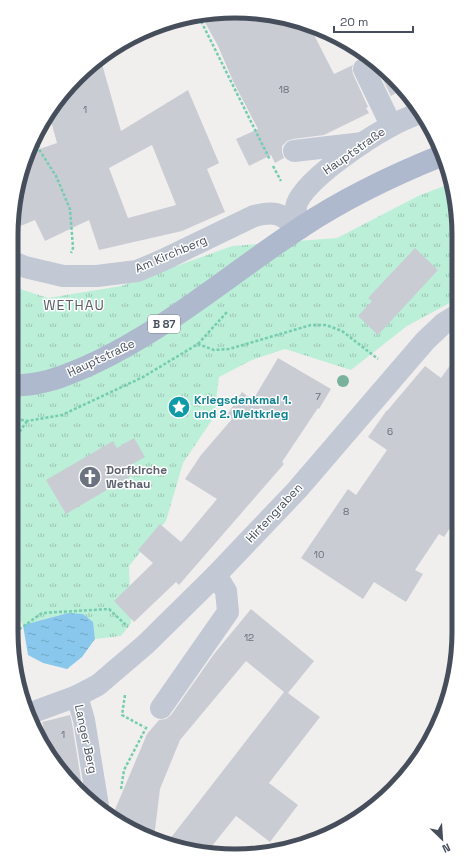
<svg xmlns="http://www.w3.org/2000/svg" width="470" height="867" font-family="'Space Grotesk',sans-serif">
<defs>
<pattern id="park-tufts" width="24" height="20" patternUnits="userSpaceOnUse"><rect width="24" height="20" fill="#bcefd8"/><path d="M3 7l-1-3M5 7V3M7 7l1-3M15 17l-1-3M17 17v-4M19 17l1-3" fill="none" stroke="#9bc4b2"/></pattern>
<pattern id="water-ripples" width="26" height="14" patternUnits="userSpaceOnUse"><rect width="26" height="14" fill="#89c8ec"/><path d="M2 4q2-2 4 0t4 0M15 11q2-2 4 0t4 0" fill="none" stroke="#72a5c2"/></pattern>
</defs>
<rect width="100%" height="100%" fill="#f1efee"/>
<!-- park -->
<path fill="url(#park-tufts)" d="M452,183l5,23v93l-50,27 -56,44 -66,-21 -33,11 -33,17 -5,40 -31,46 -17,58 -37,45 2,57 -10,13 -26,3 -2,-17 -25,-9 -45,12 -12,-19v-320l37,12 73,-12 111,-40 105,-8 81,-42z"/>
<!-- water -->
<path fill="url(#water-ripples)" d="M68,613l15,1 10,8 2,17 -13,18 -15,12 -24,-6 -15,-8 -5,-30z"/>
<!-- building -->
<g fill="#caccd4" fill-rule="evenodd">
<path d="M264,13l47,16 23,45 19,-9 -1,3 1,6 15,33 -2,1 3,5 -45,22 -31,4 -6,2 -5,5v6l2,6 -9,5 -4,-8 -22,11 -13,-27 22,-10 -25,-48 -15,-35 -16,-29z"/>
<path d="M100,57l21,74 67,-41 31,73 -12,6 18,43 -43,19 -83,19 -10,-30 -44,21 -10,-21 -24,10v-9l8,-44 9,-24 29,-10 -8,-29zM152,145l24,60 -48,13 -19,-50z"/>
<path d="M369,57l14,10 20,22 -12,7 -16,-32 -4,-5 -3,-1z"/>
<path d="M415,248l23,22 -60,65 -20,-19 14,-15 -4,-3z"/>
<path d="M458,354v162l-14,21 -5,-3 -24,36 8,4 -17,28 -32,-20 -11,17 -62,-41 47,-69 8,6 31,-45 -19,-13 19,-27v1l38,-45 16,12z"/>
<path d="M278,358l53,31 -12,20 -1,-1 -36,54 2,2 -105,121 -3,-3 -42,40 -20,-21 39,-38 -15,-13 22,-26 21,18 36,-43 -32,-20 16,-24 31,-36 -5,-4 15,-23 11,8z"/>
<path d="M134,438l11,19 -16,9 5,8 -68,40 -20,-34 67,-39 4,7z"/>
<path d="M251,609l63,52 -26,32 32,24 -51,66 29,22 -28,37 -34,-26 -28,35 -31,-3 -11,-4 118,-152 -38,-31 -66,79 -20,49 -6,49 -43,-19 36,-85 12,-14 7,-1 5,-4 43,-61z"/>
<path d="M70,715l2,8 11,70 -26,-24 -15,-29 4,-2 -4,-16z"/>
</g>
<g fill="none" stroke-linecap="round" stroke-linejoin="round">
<!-- path -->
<g stroke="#74cdaf" stroke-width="2.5" stroke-dasharray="3 2" stroke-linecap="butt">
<path d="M199,17l71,143"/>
<path d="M36,135l4,16 16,25 14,33 3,39 -2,5"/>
<path d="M273,166l8,15"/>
<path d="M198,344l29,-32"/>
<path d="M11,418l16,3 35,-6 81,-38 55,-33 16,6 15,-1 82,-24h15l16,6 36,28"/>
<path d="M11,444l16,-23"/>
<path d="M11,635l31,-22 67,-4 19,18"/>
<path d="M125,695l-3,20 22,12"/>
<path d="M121,789l3,-19 23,-44"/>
</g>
<!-- minor -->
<g stroke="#c2c8d4" stroke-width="22">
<path d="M364,69l27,56"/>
<path d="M294,151l69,-8"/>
<path d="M300,228c-1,-6 -5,-15 -4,-21 3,-24 74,-70 95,-81 10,-6 21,-10 31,-14"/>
<path d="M11,261l14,6 38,9h34l40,-5 26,-11 91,-44c24,-6 27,-1 46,12"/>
<path d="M77,696l7,24 14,86"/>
<path d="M161,708l67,-96 -2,-21 -10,-16"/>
<path d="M28,714l49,-18 21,-11 48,-41 70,-69 81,-85 128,-149 19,-18 13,-8"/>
</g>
<!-- major -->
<path stroke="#aeb9ce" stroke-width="22" d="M11,386c9,-1 19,-1 27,-3 18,-3 36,-11 52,-18 76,-35 140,-91 210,-137 45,-30 93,-53 143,-73"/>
</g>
<!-- trees -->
<circle fill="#79b19d" cx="343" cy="381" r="6"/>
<!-- icons -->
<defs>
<g id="sight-disc" transform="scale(1.15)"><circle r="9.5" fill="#0f9aa8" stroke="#fff"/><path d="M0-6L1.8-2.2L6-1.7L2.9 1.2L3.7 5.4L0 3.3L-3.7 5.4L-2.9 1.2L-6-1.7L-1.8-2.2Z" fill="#fff"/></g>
<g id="church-disc" transform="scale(1.15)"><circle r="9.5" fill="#6b7280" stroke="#fff"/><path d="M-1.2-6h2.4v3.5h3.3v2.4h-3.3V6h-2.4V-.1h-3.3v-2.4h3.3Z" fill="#fff"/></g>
</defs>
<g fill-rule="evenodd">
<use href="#sight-disc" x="179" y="407"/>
<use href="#church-disc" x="90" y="477"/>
</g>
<g text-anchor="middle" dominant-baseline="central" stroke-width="3" stroke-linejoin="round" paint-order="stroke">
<!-- number labels -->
<g font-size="10" fill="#676e7a">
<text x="284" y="89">18</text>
<text x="85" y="109">1</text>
<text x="318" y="396">7</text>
<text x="390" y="431">6</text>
<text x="346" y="511">8</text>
<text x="319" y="554">10</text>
<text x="249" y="637">12</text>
<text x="63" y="734">1</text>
</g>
<!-- shield labels -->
<rect fill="#fff" stroke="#7e838d" stroke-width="1" x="148" y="315" width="32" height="18" rx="3"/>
<g font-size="11" font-weight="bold" fill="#464e5c">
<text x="164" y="324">B 87</text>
</g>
<!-- street labels -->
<g font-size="12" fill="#464e5c" stroke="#fff">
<text transform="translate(354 151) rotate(-35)">Hauptstraße</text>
<text transform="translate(171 254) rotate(-23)">Am Kirchberg</text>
<text transform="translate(101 358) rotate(-25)">Hauptstraße</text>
<text transform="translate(274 513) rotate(-47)">Hirtengraben</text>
<text transform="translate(86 739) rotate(78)">Langer Berg</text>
</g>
<!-- culture labels -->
<g font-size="12" font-weight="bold" fill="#0d838f" stroke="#fff" text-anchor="start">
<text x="194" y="400">Kriegsdenkmal 1.<tspan x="194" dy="14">und 2. Weltkrieg</tspan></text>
</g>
<!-- worship labels -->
<g font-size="12" font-weight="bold" fill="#5b616d" stroke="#fff" text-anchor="start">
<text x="106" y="470">Dorfkirche<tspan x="106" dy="14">Wethau</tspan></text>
</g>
<!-- quarter labels -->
<g font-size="14" letter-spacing="1" fill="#5b5d63" stroke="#fff">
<text x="74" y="305">WETHAU</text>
</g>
</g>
<!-- crop -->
<path d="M0 0H470V867H0ZM235 18H235A217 217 0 0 1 452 235V632A217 217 0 0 1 235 849H235A217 217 0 0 1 18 632V235A217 217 0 0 1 235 18Z" fill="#fff" fill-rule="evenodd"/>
<path fill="none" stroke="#464e5c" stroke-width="5" d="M235 18H235A217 217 0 0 1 452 235V632A217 217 0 0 1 235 849H235A217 217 0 0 1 18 632V235A217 217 0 0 1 235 18Z"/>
<!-- north arrow -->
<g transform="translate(442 839) rotate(155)" stroke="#ffffff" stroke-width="3" paint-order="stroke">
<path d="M0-3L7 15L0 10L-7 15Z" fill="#464e5c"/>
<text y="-6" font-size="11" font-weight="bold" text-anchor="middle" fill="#464e5c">N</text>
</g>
<!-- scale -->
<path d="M334 26v6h79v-6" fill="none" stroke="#464e5c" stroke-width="2"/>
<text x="340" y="26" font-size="12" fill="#464e5c" stroke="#ffffff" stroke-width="3" paint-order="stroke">20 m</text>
</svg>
